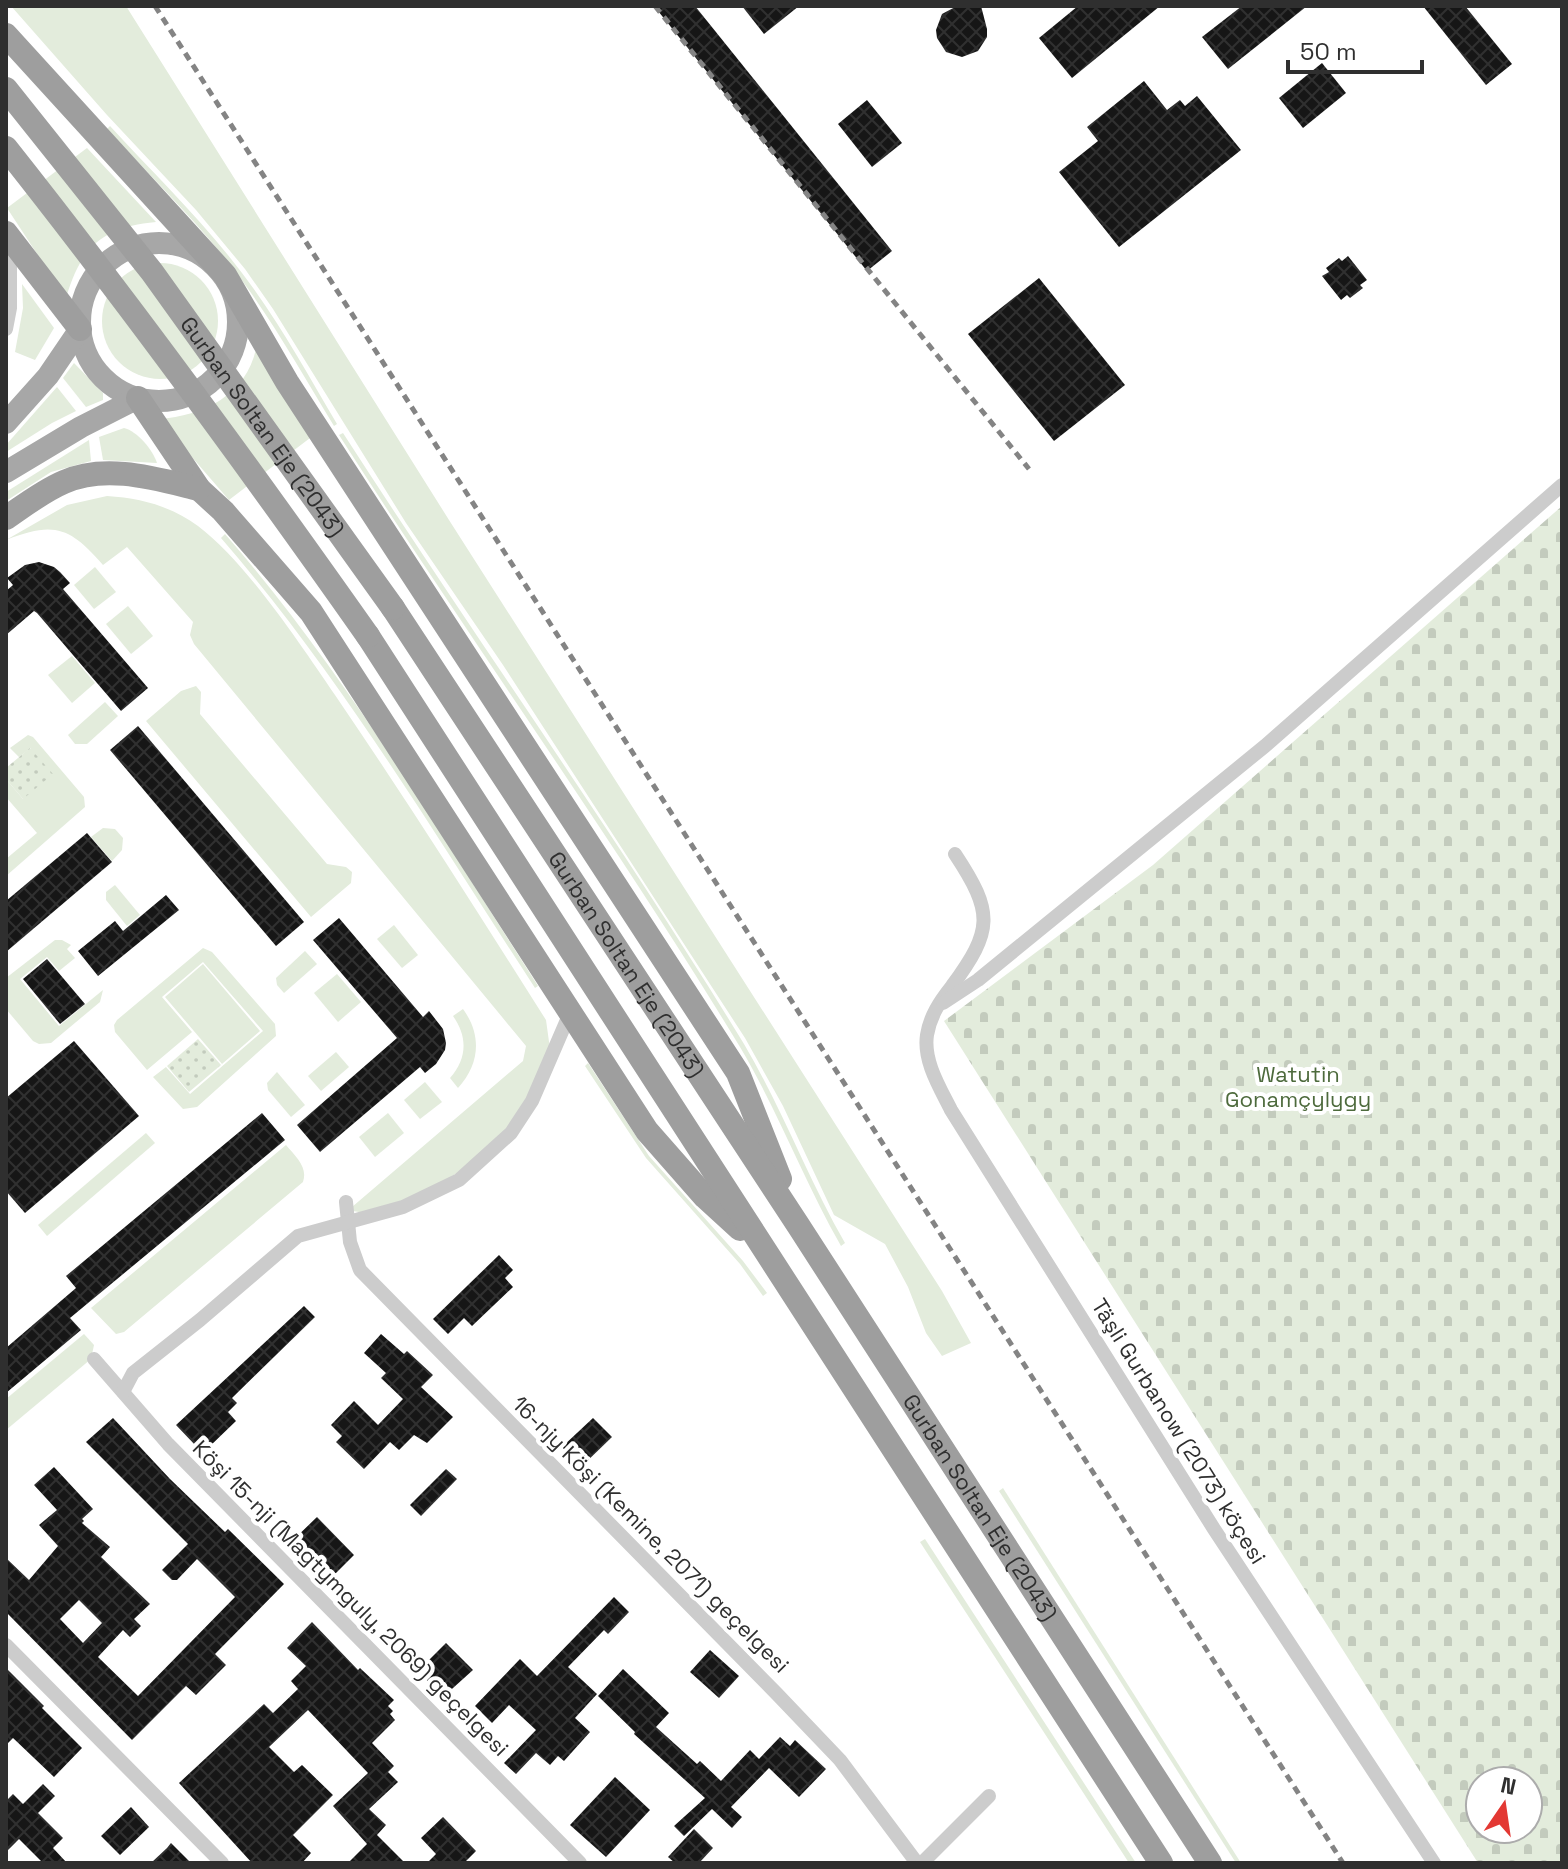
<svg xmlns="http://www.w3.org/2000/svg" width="1568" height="1869" font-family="'Space Grotesk',sans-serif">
<defs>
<pattern id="cemetery-stones" width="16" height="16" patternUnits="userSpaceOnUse" patternTransform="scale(2)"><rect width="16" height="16" fill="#e3ecdc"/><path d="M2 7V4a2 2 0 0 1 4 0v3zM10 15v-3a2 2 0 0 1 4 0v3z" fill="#c3cbbd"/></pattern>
<pattern id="park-dots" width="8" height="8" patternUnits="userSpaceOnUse" patternTransform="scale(2)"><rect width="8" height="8" fill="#e3ecdc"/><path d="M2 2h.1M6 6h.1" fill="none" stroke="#c3cbbd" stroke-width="1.8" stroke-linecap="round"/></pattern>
<pattern id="building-cross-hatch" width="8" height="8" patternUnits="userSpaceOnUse" patternTransform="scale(2)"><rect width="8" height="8" fill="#161616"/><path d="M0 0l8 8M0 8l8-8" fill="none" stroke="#303030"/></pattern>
</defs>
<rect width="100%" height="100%" fill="#fff"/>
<!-- green -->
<g fill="#e3ecdc">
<path d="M11,6h115l323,514 493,771 29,52 -29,13 -16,-23 -18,-46 -23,-43 -51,-29 -51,-109 -38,-68 -242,-373 -97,-142 -133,-214 -28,-40 -49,-59 -89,-95z"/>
<path d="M110,126c44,48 92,94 132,147 36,47 65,100 95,151l-3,2c-31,-51 -60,-103 -96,-151 -39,-52 -87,-98 -131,-146z"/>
<path d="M87,148l69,74c-54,5 -75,25 -90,76l-59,-90z"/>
<circle cx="160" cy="321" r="58"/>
<path d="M22,284l32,44 -19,32 -20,-8 8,-44z"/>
<path d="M256,349l54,89 -81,62 -70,-81c44,-3 87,-24 97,-70z"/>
<path d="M74,363l29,30v7l-17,7 -23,-29z"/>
<path d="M57,387l19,24 -24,12 -46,29v-7z"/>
<path d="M124,428c13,3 29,22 33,35l-54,-3 -4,-23z"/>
<path d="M343,433c132,205 274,403 401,611 38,64 64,135 101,199l-4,3c-37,-65 -63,-135 -101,-199 -127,-209 -270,-407 -401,-612z"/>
<path d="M89,440l2,21 -40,11 -45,29v-9z"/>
<path d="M107,496c34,2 63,10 91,30 48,36 102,118 137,169 73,107 142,216 211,325l4,29 -8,34 -53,69 -49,32 -41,18 -34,11 -12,-2 -1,-4 171,-146 3,-15 -332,-402 -4,-9 3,-13 -66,-75 -24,18c-33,-38 -49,-44 -97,-25l61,-35z"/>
<path d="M225,534c120,138 214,298 313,452l-3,2c-100,-153 -194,-312 -314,-450z"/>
<path d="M95,567l21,25 -22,17 -20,-24z"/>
<path d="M128,606l25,30 -22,18 -25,-30z"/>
<path d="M72,656l23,27 -23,20 -24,-28z"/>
<path d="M196,686l5,6 -1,22 127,150 19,3 6,5 -1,11 -40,34 -165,-196 35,-30z"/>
<path d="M105,702l13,14 -31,28h-12l-7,-9z"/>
<path d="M28,735l5,2 51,60 1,10 -79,69v-17l31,-26 -31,-36v-18l17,20 8,-51 -12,9 -9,-9z"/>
<path d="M103,828l12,1 8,9 -1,12 -10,11 -21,-24z"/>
<path d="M115,885l25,30 -13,11 -21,-26v-8z"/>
<path d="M394,925l24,30 -16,13 -25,-29z"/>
<path d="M55,940h7l9,5 -4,4 8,9 -16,13 -12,-14 -27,22 39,47 44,-36 -3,12 -49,41 -12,1 -6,-3 -27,-32v-31z"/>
<path d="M203,948l9,4 63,72 1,12 -79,71 -14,2 -30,-32 13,-10 24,27 73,-63 -60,-69 -41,35 30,35 -45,38 -32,-38 -1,-7 3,-5z"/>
<path d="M305,951l12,13 -33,29 -7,-8 -1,-7z"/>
<path d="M203,964l57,67 -38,33 -57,-67z"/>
<path d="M337,974l24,28 -23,20 -24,-29z"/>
<path d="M463,1009c19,26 17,55 -5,79l-8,-10c17,-19 18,-41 3,-62z"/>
<path d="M336,1052l13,15 -28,24 -13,-15z"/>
<path d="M588,1063l61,93 94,105 24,32 -4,3 -23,-32 -94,-106 -61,-92z"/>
<path d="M277,1072l28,33 -14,12 -23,-27 -1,-7z"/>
<path d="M425,1082l17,20 -22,17 -16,-19z"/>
<path d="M388,1113l16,20 -29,24 -16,-20z"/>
<path d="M146,1133l9,10 -108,93 -9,-11z"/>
<path d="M286,1145c10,12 22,22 17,37l-179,150 -8,2 -25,-26z"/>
<path d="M84,1334l10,11 -3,14 -85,71v-31z"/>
<path d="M1003,1488l238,375h-5l-237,-372z"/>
<path d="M925,1539l211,324h-7l-209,-321z"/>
</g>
<!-- cemetery -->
<path fill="url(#cemetery-stones)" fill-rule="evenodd" d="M1562,506v1357h-84l-534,-842 209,-156zM1480,1781h48v48h-48z"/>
<!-- park -->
<g fill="url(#park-dots)">
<path d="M30,748l23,26 -30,25 -17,-20v-11z"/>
<path d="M198,1039l23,26 -32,27 -22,-26z"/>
</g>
<!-- building -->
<g fill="url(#building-cross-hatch)" fill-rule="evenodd">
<path d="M654,6h41l197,245 -25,20z"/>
<path d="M742,6h57l-35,28z"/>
<path d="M957,6h24l6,23v8l-9,14 -16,6 -16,-5 -9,-14 -1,-8 6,-16z"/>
<path d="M1078,6h82l-88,72 -33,-40z"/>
<path d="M1242,6h65l-79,63 -26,-32z"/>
<path d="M1423,6h42l47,58 -26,21z"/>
<path d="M1322,63l24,30 -43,35 -24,-30z"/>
<path d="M1144,81l23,29 13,-10 5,6 12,-10 44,54 -122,97 -60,-75 39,-31 -11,-14z"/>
<path d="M867,100l35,43 -30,24 -34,-43z"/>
<path d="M1348,256l19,24 -7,5 3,3 -13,10 -3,-3 -6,5 -19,-24 7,-4 -3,-4 13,-10 3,3z"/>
<path d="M1039,278l86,107 -71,56 -86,-107z"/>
<path d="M39,562l15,5 6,5 10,11 -7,6 85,99 -27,23 -84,-98 -3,-2 -28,24v-44l7,-6 -6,-7 18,-13z"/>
<path d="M138,726l166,196 -28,24 -166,-196z"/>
<path d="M87,833l25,29 -106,90v-51z"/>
<path d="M166,895l13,15 -81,66 -20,-25 37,-30 8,10z"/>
<path d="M339,918l84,99 6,-6 14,18 3,14 -1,7 -9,14 -11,9 -5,-6 -100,85 -23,-27 100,-87 -84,-98z"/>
<path d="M47,959l38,45 -25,20 -37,-45z"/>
<path d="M74,1041l65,75 -114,97 -19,-22v-93z"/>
<path d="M262,1113l23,27 -215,178 11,12 -75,63v-45l70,-60 -10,-12z"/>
<path d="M499,1255l14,15 -8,8 8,9 -41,39 -8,-8 -16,16 -15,-15z"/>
<path d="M304,1306l11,11 -83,81 5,5 -9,9 8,9 -28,27 -7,-7 -5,5 -20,-21z"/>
<path d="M381,1334l23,20 3,-3 26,24 -12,12 32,30 -26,26 -13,-8 -15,15 -9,-8 -26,27 -28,-27 6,-6 -11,-11 23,-24 24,24 25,-26 -22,-21 5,-5 -22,-20z"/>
<path d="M113,1418l57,61 55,53 3,-3 56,55 -69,70 11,11 -30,30 -10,-9 -54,54 -126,-128v-54l23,22 29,-34 -19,-21 18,-15 -23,-25 20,-18 39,42 -11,10 2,2 -2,2 28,24 -9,10 49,47 -16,15 7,7 -11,11 -7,-7 -25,27 40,39 97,-99 -38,-38 -20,21h-5l-10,-10 26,-26 -102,-102zM79,1600l23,23 -19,20 -23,-24z"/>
<path d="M593,1418l19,19 -31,30 -19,-20z"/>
<path d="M446,1469l11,10 -36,37 -11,-11z"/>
<path d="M317,1517l37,38 -24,24 -20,-20 -4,4 -18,-18z"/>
<path d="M614,1597l15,15 -21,22 -4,-4 -36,37 29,27 -22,24 15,14 -26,29 -6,-5 -8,9 -14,-12 -20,21 -12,-11 32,-33 -27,-25 -17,18 -17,-17 45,-47 17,17z"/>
<path d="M312,1622l46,48 2,-2 34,32 -6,6 5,5 -3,3 5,6 -23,23 22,23 -6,6 10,10 -29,27 17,16 -9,10 28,28h-57l19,-19 -34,-38 35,-33 -60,-63 -39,37 25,25 8,-7 31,30 -40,40 18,18 -9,10h-50l-73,-80 85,-79 9,9 25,-24 -7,-8 15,-15 -19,-18z"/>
<path d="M446,1643l27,27 -30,27 -25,-26z"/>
<path d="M710,1650l29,26 -20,22 -29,-26z"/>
<path d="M6,1668l38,38 -2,2 40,40 -28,29 -41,-39 -7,7z"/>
<path d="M623,1669l46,44 -13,14 41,37 3,-3 21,20 29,-31 9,9 21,-22 10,9 5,-6 31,29 -27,28 -30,-29 -38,39 11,10 -10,11 -20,-19 -28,27 -10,-10 31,-28 -71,-64 1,-2 -37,-36z"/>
<path d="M615,1777l35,33 -44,47 -36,-32z"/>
<path d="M43,1784l12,12 -17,17 25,25 -10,10 14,15h-24l-24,-24 -13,13v-51l7,-7 10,10z"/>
<path d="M131,1807l18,20 -29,28 -19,-19z"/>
<path d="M443,1817l33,34 -12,12h-37l9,-9 -15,-16z"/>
<path d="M694,1829l19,19 -14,15h-24l-7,-6z"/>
<path d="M171,1843l20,20h-40l16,-15z"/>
</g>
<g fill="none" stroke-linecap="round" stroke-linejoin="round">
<!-- minor -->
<g stroke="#ccc" stroke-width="14">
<path d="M6,329l4,-21v-69"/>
<path d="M955,854c39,59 38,76 -3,132 -12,15 -22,30 -25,49 -4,26 13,53 24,75l263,419 220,334"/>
<path d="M943,1003l35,-23 287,-234 297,-261"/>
<path d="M346,1202l4,40 10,28 417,424 63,66 77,103"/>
<path d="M94,1359l74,85 412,419"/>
<path d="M123,1392l10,-19 67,-53 98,-84 105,-29 56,-27 52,-47 21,-32 38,-88"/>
<path d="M6,1645l216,218"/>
<path d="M922,1863l67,-67"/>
</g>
<!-- primary -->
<g stroke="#a7a7a7" stroke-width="22">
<circle cx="159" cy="322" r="79"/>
<path d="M6,423l42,-47 32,-47"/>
<path d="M6,472l75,-45 57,-29"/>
</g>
<!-- trunk -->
<g stroke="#9e9e9e" stroke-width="24">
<path d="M6,35l219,240 62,107 451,691 42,106"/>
<path d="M6,233l74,96"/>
<path d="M138,398l61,91 24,22 88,101 336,519 58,66 35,32"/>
<path d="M6,518c19,-13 37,-27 58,-36 42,-19 93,-3 135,7"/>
<path id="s1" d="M393,608l405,617 412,638"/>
<path d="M368,636l793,1227"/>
</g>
<!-- rail -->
<g stroke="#848484" stroke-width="5" stroke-dasharray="8 6" stroke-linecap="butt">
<path d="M155,6l1188,1857"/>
<path d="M655,6l374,463"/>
</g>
<!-- trunk-bridge -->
<g stroke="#9e9e9e" stroke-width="24">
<path id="s2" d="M6,89l146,183 241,336"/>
<path d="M6,148c126,159 245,322 362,488"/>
</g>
</g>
<g text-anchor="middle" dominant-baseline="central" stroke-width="8" stroke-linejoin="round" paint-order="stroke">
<!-- street labels -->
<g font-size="22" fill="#2f2f2f" stroke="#fff">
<text stroke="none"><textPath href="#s2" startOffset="424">Gurban Soltan Eje (2043)</textPath></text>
<text stroke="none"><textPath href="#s1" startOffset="426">Gurban Soltan Eje (2043)</textPath></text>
<text transform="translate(1179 1431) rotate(58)">Täşli Gurbanow (2073) köçesi</text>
<text stroke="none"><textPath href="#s1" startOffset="1074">Gurban Soltan Eje (2043)</textPath></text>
<text transform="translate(651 1534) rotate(45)">16-njy Köşi (Kemine, 2071) geçelgesi</text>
<text transform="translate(351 1598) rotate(45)">Köşi 15-nji (Magtymguly, 2069) geçelgesi</text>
</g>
<!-- park labels -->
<g font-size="22" fill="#4d6a3c" stroke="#fff">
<text x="1298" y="1074">Watutin<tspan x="1298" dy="25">Gonamçylygy</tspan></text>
</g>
</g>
<!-- border -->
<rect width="1568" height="1869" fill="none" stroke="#2f2f2f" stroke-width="16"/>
<!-- north arrow -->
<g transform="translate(1504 1805) rotate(13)"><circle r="38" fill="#ffffff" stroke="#acacac" stroke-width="2"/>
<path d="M0-6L14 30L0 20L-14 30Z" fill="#e33833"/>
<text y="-12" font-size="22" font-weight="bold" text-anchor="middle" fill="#2f2f2f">N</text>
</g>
<!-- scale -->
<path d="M1288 60v12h134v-12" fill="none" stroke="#2f2f2f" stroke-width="4"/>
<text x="1300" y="60" font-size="24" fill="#2f2f2f" stroke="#ffffff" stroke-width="6" paint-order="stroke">50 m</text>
</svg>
